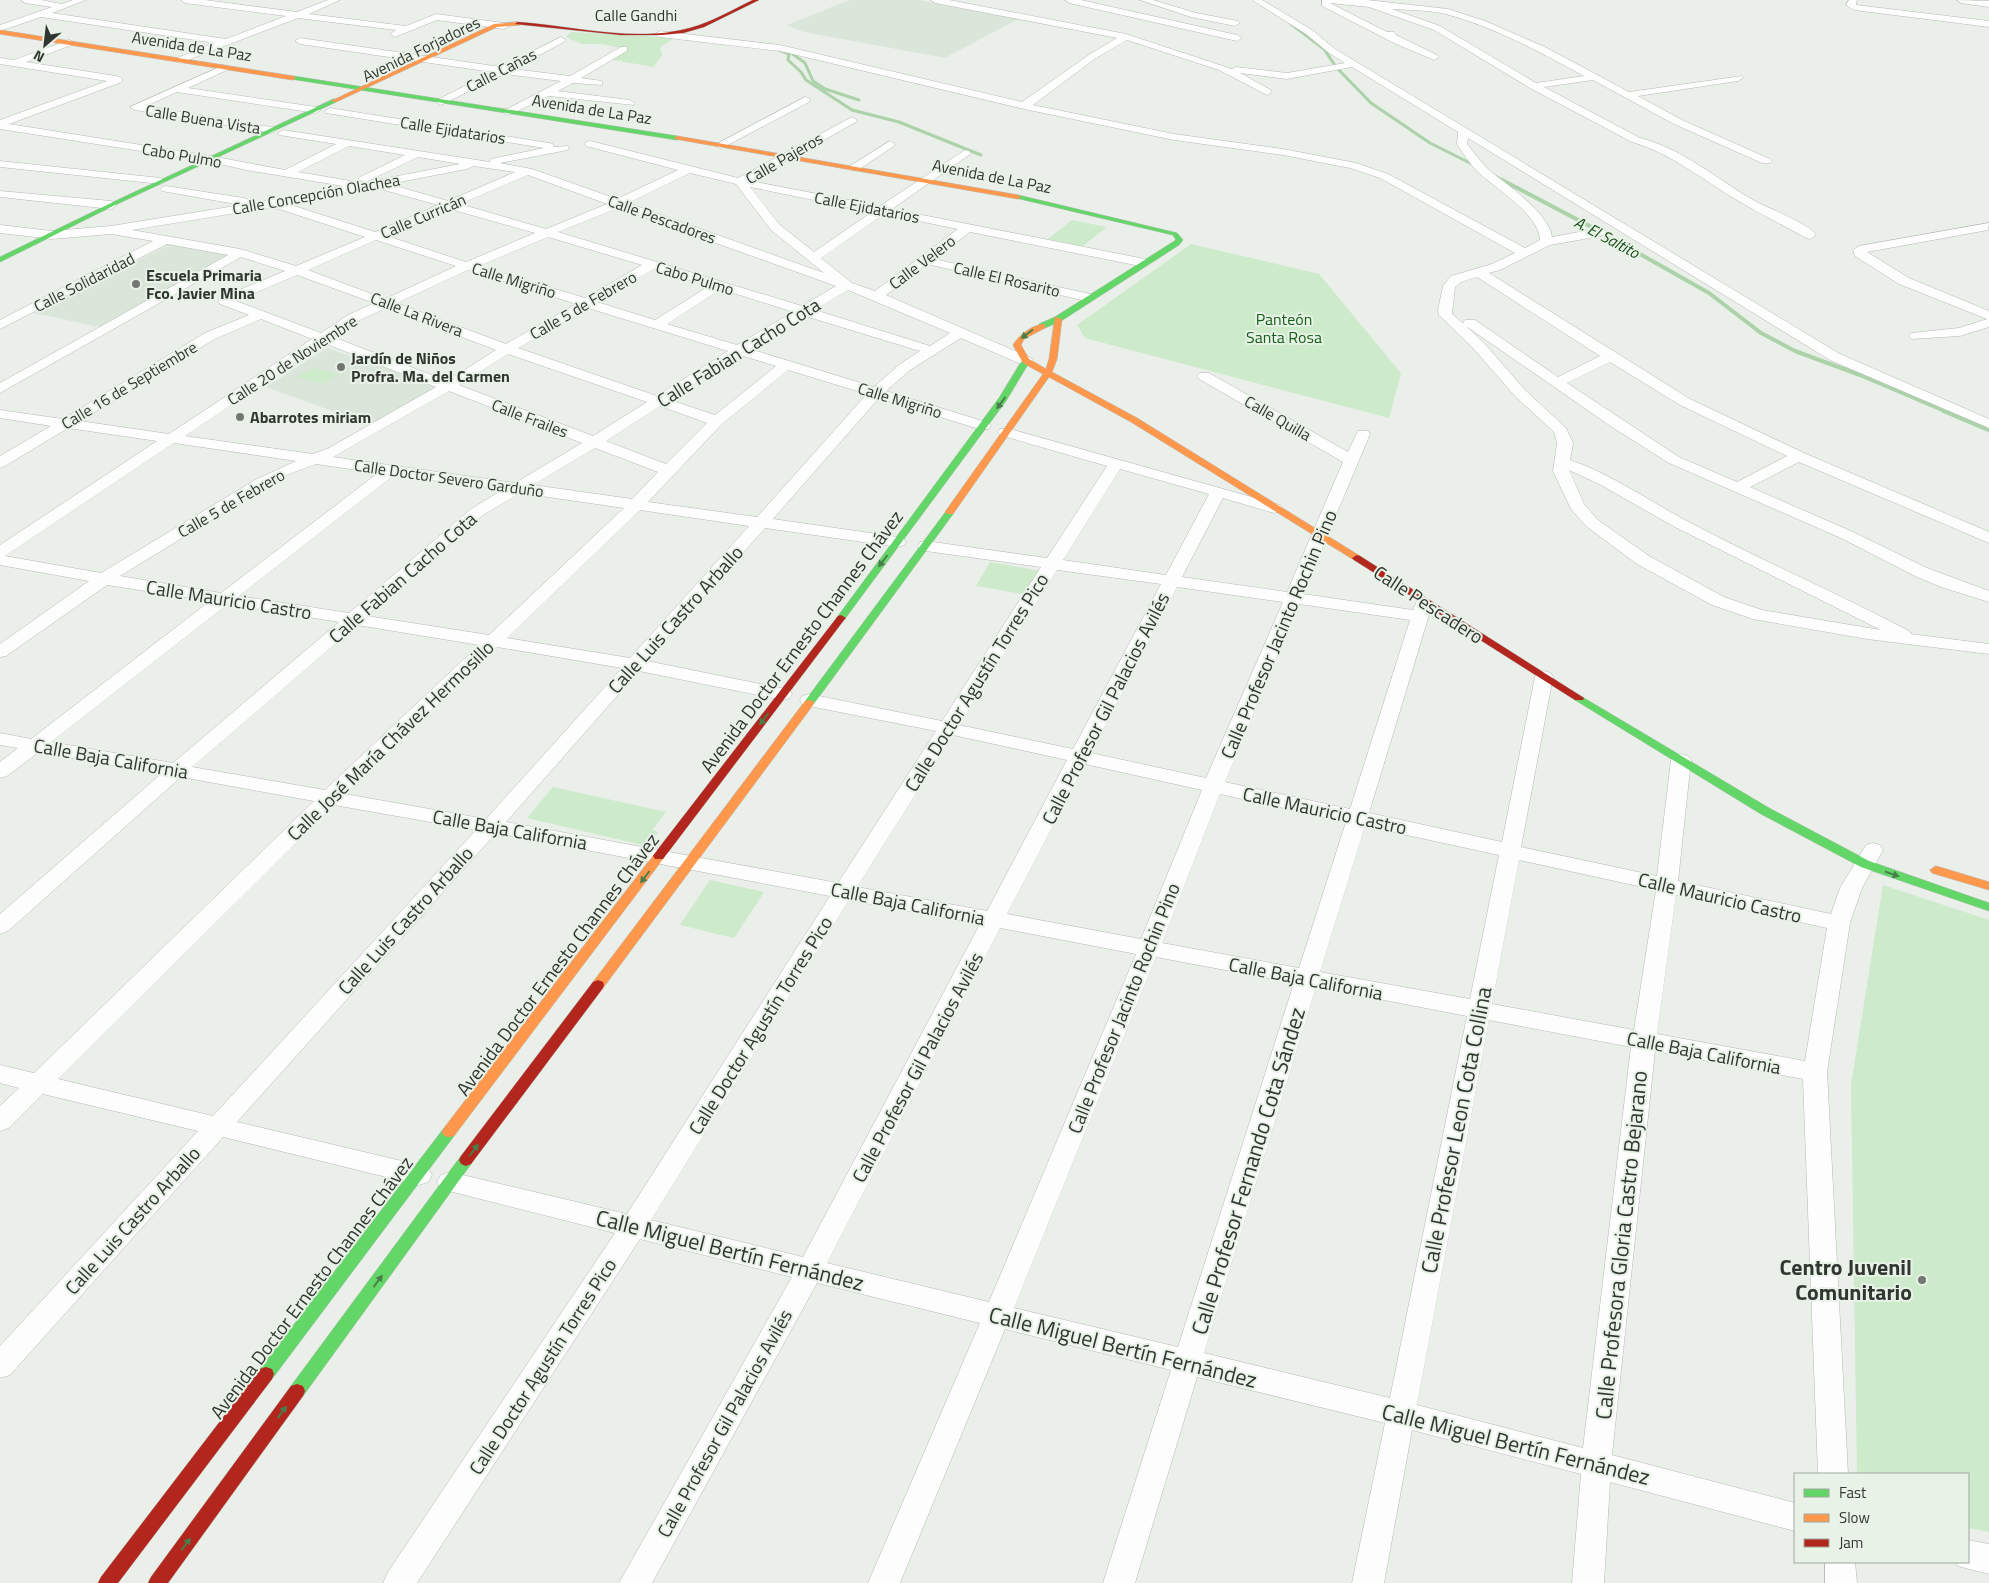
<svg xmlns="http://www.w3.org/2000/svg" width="1989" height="1583" font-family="'Titillium Web',sans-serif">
<rect width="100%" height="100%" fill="#eaefea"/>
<!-- built -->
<g fill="#dbe6da">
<path d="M849,0h70l99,19 -73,39 -141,-26 -17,-7z"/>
<path d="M170,244l60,10 -126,74 -70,-15z"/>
<path d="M327,348l115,39 -69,39 -107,-39z"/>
</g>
<!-- green -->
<g fill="#cdeacb">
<path d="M571,32l93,5 9,2 -13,8 2,8 -9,12 -44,-8 19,-9 -25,-6h-21l-16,-7z"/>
<path d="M1072,220l35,7 -24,19 -35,-7z"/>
<path d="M1191,244l128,30 82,99 -12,45 -304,-80 -8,-13z"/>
<path d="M314,368l25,7 -17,9 -26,-7z"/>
<path d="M990,562l51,9 -12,24 -53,-9z"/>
<path d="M553,787l113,25 -14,18 6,2 -11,14 -120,-28z"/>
<path d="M710,880l54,12 -30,46 -54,-13z"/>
<path d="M1883,885l106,35v612l-21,-4v-54h-111l-6,-389z"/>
</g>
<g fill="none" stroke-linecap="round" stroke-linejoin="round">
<!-- stream-far2 -->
<g stroke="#acd2aa" stroke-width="3">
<path d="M1291,24l33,25 12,18 35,36 59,40 46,23"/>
<path d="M777,49l12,5 -1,6 13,12 5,8 46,30 47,12 82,33"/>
<path d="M790,52l15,11 8,18 12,8 34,11"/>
<path d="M1493,175l11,6"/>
</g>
<!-- stream-far1 -->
<path stroke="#acd2aa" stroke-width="4" d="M1502,180l99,52 108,61 52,40 34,18 65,24 87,37"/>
<!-- stream -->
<path stroke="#acd2aa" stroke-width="4.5" d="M1944,411l45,19"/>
<!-- street casing -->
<g stroke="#b5b9b4" stroke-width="1">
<g id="street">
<path d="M21,0h20l21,4 11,-4h13l-34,13 174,26 60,-23 -101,-13 -4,-3h24l92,12 31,-12h12l-31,14 97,12 30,-12 68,9 5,3 -5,3 -67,-9 -42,17 -5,-3 6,-4 -98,-12 -118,45 -5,-3 2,-2 38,-15 -174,-26 -41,14v-6l52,-18 -27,-4z"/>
<path d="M931,0h18l177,34 106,35 4,-2 51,6 58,-10 -16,-10 -23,-19 -54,-34h10l50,30 23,19 505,305 149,65v9l-159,-68 -362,-222 -1,6c7,8 13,17 20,24 18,16 62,44 65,69l49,-9 6,4 -6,4 -51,9 -50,25 -11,3 201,126 114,54 185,79v11l-190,-81 -49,25 103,45 74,36 62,23v11l-48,-15 -26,-11 -74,-38 -172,-75 -57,-36 -146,-101 17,16 42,48 41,38 7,15 -3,17c41,14 76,39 115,60 73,39 150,72 224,111l2,3 78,10v10l-122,-15 -114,-20 -41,-14 -75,-41 -51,-38 -15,-17 -18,-38 4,-28 -3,-11 -39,-36 -42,-48 -34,-33 -1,-5 5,-24 8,-10 41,-12 23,-11 -135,-75 -30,-10 -67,-13 -109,-15 -150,-31 -244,-58 -120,-14 -5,-3 5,-3 120,14 242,57 68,-48 27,-16 -182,-35zM1127,40l92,30 48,25 5,-3 -1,-2 -31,-17 47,6 65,-12 106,65 -1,12c6,10 13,20 21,28 19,18 60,41 62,68l-15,8 -137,-74 -32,-11 -73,-14 -109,-15 -141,-29 63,-47zM1477,277l123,79 -42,21 -83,-57h-10l-2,3 2,2 -13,-11 3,-27 6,-5zM1610,362l70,43 107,51 -50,26 -58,-25 -112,-74zM1569,470l32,15 72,41 208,104 -119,-20 -38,-13 -75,-41 -51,-36 -14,-16z"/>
<path d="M1065,0h16l156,35 5,3 -5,3 -168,-38z"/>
<path d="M1140,0h13l43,13 42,8 2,2 -5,3 -44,-9z"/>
<path d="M1322,0h45l81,9 37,12 60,26 84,45 113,-16 1,2 -5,3 -100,15 44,24 88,39 2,2 -2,2h-8l-88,-39 -81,-44 -49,7 96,51c44,11 76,41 115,63 15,8 52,22 61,34l-6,4 -4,-1c-25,-14 -50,-26 -74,-41 -33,-20 -62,-44 -100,-55l-102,-54 -96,-58 -65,-23 -39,-4 57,29h7l2,3 41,20 2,2 -5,3 -38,-16 -74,-38zM1392,9c17,1 37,1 54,5 48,13 94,38 138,62l-48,7 -96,-57z"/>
<path d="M1849,0h8l-1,5 133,16v6l-135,-17 -8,-5z"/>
<path d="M1957,0l32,1v6l-28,-4z"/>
<path d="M561,37l5,3 -2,2 -51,27 57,7 51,-29h6v4l-46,27 21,3v4l-29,-2 -15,8 72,9 5,3 -1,2 -85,-9 -40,19 -4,-1 -1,-2 1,-2 56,-29 -57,-7 -63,31 -5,-3 1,-2 55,-28 -192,-28 -5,-3 5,-3 201,29z"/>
<path d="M69,40l3,1v4l-46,17 90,14 6,2v4l-113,42 202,32 74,14 51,-26 -57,-9 -1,-2 5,-3 207,32 1,-3 53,-11 -218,-35 -1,-2 5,-3 219,35 4,1 1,3 14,-1 1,2 -1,2 -68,13 32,6 85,30 61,-29 -92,-24 -1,-2 1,-2 4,-1 148,37 114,-61 5,3 -1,2 -105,59 129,25 85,-56 4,1 2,2 -2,2 -77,54 253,50 6,4 -6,4 -175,-35 -36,27 156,35 7,4 -7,4 -163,-38 -41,31 145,63 2,3 -2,3h-10l-60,-26 -51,32 -24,21 103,32 2,3 -2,3h-10l-100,-31 -106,121 125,18 6,2 2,3 -2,3 -6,2 -133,-19 -118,133 143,29 2,4 -2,4 -7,2 -144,-29 -133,151 332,61 98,-152 -127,-25 -7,-2 -2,-4 2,-4 7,-2 133,27 99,-154 -115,-16 -6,-1 -2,-4 2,-4 6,-1 121,17 60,-92 -107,-31 -2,-3 2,-3h10l270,76 2,3 -2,3 -6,2 -51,-15 -41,79 105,15 56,-130 -144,-83 -2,-3 2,-3h10l139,79 10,-21h10l2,3 -67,160 110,16 4,-9 6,-1 6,1 3,4 -63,208 133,29 33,-165 2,-4 7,-2 7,2 2,4 -32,170 136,29 14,-116 3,-4 7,-2 7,2 3,4 -13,121 153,33 9,-26 26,-43 7,-2 7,2 3,5 -21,38 -12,35 -23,149 21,402h-30l-15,-395 -148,-28 -43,404 183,48v28l-185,-49 -6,101h-32l9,-109 -169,-44 -28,153h-32l33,-160 -188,-46 -62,206h-32l68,-213 -166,-41 -105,254h-32l112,-260 -163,-40 -165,300h-33l173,-306 -152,-38 -223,344h-34l5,-11 227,-339 -174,-44 -4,-7 4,-7 9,-3 177,42 203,-318 -334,-63 -259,289 182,43 9,3 4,7 -4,7 -9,3 -196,-48 -213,238 -10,3v-32l198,-215 -155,-37 -34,34 -9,3v-25l19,-18 -19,-5v-18l34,8 280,-272 -133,-24 -173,154 -8,3v-20l161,-140 -122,-22 -32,24 -7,2v-16l18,-14 -18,-3v-12l31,6 179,-138 -103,-16 -101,71 -6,1v-13l89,-63 -89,-16v-20l157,-104 -89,-13 -63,38 -5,2v-12l51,-30 -51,-8v-8l63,9 142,-86 44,-18 -29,-11 -2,-3 2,-3 65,-27 -44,-14 -241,136v-10l228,-128 -61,-11 -167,85v-9l153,-79 -42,-7 -59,5 -52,-6v-8l52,6 59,-5 130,-21 -79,-14 -2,-2 2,-2 4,-1 78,12 4,2 1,4 94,-18 -97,-16 -35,-8 -211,-33v-9l107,-39 -107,-17v-6l14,2zM349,146l56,9 -45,22 -2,2 6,3 -7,2 -6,-3 -53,-9zM418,157l42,7 -94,18 2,-1zM473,166l42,6 -67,29 -59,-17 78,-15zM690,173l46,11 35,46 53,43 -196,-70zM528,175l79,29 -61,25 -86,-25zM373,187l65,18 -63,27 -87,-28zM750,187l122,25 -58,40 -35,-28zM273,207l92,30 -69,29 -56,-17 -108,-19zM618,208l218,78 -34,20 -244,-74zM450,209l85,24 -69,29 -79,-26zM884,214l74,15 -83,62 -23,-8 -31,-25zM548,237l94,28 -57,33 -106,-32zM376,240l80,26 -71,33 -77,-29zM654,269l55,17 -54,34 -58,-18zM468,270l108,34 -70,40 -109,-41zM297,275l77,28 -26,12 -27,18 -85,-32zM721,289l66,21 6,2 -56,33 -70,-21zM848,290l102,43 -20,13 -115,-36zM386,308l110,42 -49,31 -114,-44 25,-16zM588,308l140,43 -71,45 -139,-48zM805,316l115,35 -20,13 -26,23 -124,-38zM261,319l51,20 -143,95 -89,-13 135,-82zM324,343l112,44 -107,61 -16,6 -128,-18zM508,354l139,48 -54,34 -134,-51zM740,355l36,11 -61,49 -45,-15zM788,370l79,24 -110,123 -109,-15 74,-78zM449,391l133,52 -67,40 -182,-26zM660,406l47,17 -41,41 -60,-23zM174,443l122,18 -41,19 -154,93 -96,-17zM595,448l63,24 -26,27 -99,-14zM316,464l62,9 -157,120 -101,-17 147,-90 17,-10zM1120,469l89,25 -43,81 -103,-15zM394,475l108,15 -31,19 -122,104 -110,-17zM520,493l104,15 -135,127 -122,-19 116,-101zM640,510l109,16 -119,132 -123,-20zM1057,570l104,14 -88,165 -114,-24zM1177,587l106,15 -77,176 -115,-25zM228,604l111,18 -166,141 -122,-21zM1299,604l111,16 -60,189 -125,-27zM357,625l122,20 -154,145 -133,-23zM497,647l125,21 -136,151 -141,-25zM953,735l114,25 -80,151 -130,-24zM1085,764l117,26 -61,149 -134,-25zM1220,794l126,28 -47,146 -137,-25zM334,805l142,25 -263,286 -155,-37zM1365,826l134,29 -29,144 -150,-27zM1519,860l137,30 -22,140 -142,-26zM1676,895l151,33 -22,133 -148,-27zM849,900l131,24 -177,333 -152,-37zM1000,928l136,26 -147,348 -162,-39zM1156,957l138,26 -116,364 -164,-39zM1316,987l151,29 -77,382 -186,-45zM1489,1020l142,27 -48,401 -166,-43z"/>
<path d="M224,65l5,3 -2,2 -39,18 128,19 5,3 -5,3 -139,-21 -31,14 130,22 1,2 -5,3 -137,-23 -5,-3z"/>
<path d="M805,97l4,1 1,2 -1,2 -85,45 -4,1 -5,-3z"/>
<path d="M890,141l5,3 -1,2 -36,24h-8l-2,-2 2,-2z"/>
<path d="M0,161l161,17 6,3 -6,3 -161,-17z"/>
<path d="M0,191l111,10 6,4 -6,4 -111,-12z"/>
<path d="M1989,223l-1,7 -121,22 42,26 80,33v16l-29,9 -49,3 -2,-3 2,-3 48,-5 28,-9 -88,-35 -44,-28 -2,-6 6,-4z"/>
<path d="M1968,1540l21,4v30l-32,-8 -1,-4h12z"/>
<path d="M1825,1562h30l2,21h-32z"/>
</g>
</g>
<!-- fast casing -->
<g stroke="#b5b9b4" stroke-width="1">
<g id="fast">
<path d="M293,76l384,60 3,2 -3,2 -386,-61z"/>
<path d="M334,99l2,3 -223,104 -113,56v-5l109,-53z"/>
<path d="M1018,195l159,38 6,7 -4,5 -118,76 -16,7h-6v-4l16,-7 121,-77 -3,-5 -157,-37 -1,-1z"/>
<path d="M1023,359l7,2 -24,40 -162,219h-6l-2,-2 2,-2 161,-218z"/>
<path d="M950,509l3,1v4l-140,191h-8l-1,-2 1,-2 142,-191z"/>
<path d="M1579,695l190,113 100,53 120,42v8l-128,-44 -100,-53 -186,-114 -1,-2z"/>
<path d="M449,1127l5,1 2,4 -2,4 -182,243 -6,2 -6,-2 -2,-5 2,-5 184,-241z"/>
<path d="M466,1154l5,2 2,4 -2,4 -168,232 -6,2 -6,-2 -2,-5 2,-5 170,-230z"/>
</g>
</g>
<!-- slow casing -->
<g stroke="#b5b9b4" stroke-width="1">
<g id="slow">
<path d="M518,22l2,3 -23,2 -161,75 -5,-1 163,-77z"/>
<path d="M0,30l293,46 3,2 -3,2 -293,-46z"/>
<path d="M677,136l341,59 3,2 -3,2 -343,-60v-2z"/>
<path d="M1055,317l7,2 -5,40 -5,13 85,46 223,138v4h-6l-223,-138 -82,-45 -96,137h-6l-2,-2 98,-138 -20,-11 -10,-18c6,-10 20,-21 32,-21v4l-21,11 -3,6 8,14 17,10 3,-10z"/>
<path d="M809,700l4,1 1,2 -1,2 -210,283h-10l-1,-3 1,-3 212,-281z"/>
<path d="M659,852l4,1 2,3 -2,3 -209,277 -5,1 -5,-1 -2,-4 2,-4 211,-275z"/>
<path d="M1936,866l53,16v8l-57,-17 -2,-3z"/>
</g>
</g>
<!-- jam casing -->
<g stroke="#b5b9b4" stroke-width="1">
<g id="jam">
<path d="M753,0h6l-55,27 -21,6 -21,2h-41l-106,-11 3,-2c55,4 117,21 172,6 22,-6 42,-18 63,-28z"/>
<path d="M1357,555l3,1 224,142 -1,2h-8l-221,-140 -2,-2z"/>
<path d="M841,615l5,3 -2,2 -181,239h-8l-2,-3 2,-3 183,-237z"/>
<path d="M598,980l5,2 1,3 -1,3 -132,176 -5,2 -5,-2 -2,-4 2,-4 132,-174z"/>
<path d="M266,1367l6,2 2,5 -2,5 -154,204h-20l3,-6 159,-208z"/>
<path d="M297,1384l6,2 2,5 -2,5 -135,187h-20l3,-6 140,-191z"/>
</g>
</g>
<!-- street -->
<use href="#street" fill="#fcfdfc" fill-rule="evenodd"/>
<!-- fast -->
<use href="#fast" fill="#63d668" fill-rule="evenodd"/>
<!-- slow -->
<use href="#slow" fill="#ff974d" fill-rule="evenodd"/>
<!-- jam -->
<use href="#jam" fill="#b3261e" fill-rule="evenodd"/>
</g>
<!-- one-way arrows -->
<defs><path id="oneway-solid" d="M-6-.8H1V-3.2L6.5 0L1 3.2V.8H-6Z" transform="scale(1.25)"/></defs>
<g fill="#487e4a">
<use href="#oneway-solid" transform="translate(1027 334) rotate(143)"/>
<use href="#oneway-solid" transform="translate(1001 403) rotate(126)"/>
<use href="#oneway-solid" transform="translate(883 561) rotate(127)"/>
<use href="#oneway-solid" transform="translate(764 719) rotate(127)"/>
<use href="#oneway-solid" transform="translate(1892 874) rotate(19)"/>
<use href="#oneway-solid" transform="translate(645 877) rotate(127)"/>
<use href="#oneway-solid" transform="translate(474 1150) rotate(-53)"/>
<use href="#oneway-solid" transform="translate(378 1281) rotate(-54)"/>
<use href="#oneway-solid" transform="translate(282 1412) rotate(-54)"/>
<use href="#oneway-solid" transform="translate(186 1544) rotate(-54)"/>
</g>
<!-- markers -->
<g fill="#727772" stroke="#e8f2e7" stroke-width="2">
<circle cx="136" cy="284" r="5"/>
<circle cx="341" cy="367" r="5"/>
<circle cx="240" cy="417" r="5"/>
<circle cx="1922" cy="1280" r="5"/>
</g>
<g text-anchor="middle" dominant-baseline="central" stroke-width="4" stroke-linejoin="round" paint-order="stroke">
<!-- far-street labels -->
<g font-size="16" fill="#323632" stroke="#e8f2e7">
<text x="636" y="15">Calle Gandhi</text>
<text transform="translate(192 46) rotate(9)">Avenida de La Paz</text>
<text transform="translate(421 49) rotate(-26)">Avenida Forjadores</text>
<text transform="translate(501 70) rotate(-27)">Calle Cañas</text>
<text transform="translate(592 109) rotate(9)">Avenida de La Paz</text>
<text transform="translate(203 119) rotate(9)">Calle Buena Vista</text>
<text transform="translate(453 130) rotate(9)">Calle Ejidatarios</text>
<text transform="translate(182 155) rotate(10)">Cabo Pulmo</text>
<text transform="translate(784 158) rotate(-30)">Calle Pajeros</text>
<text transform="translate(992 176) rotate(11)">Avenida de La Paz</text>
<text transform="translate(316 194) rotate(-10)">Calle Concepción Olachea</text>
<text transform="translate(867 207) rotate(11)">Calle Ejidatarios</text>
<text transform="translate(423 216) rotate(-23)">Calle Curricán</text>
<text transform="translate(662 219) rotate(20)">Calle Pescadores</text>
<text transform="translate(922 262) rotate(-37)">Calle Velero</text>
<text transform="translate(695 278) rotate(17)">Cabo Pulmo</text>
<text transform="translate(1007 279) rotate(13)">Calle El Rosarito</text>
<text transform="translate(514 280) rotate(17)">Calle Migriño</text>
<text transform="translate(84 282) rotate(-27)">Calle Solidaridad</text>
<text transform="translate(583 305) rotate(-30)">Calle 5 de Febrero</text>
<text transform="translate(417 314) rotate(21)">Calle La Rivera</text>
<text transform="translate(292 360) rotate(-33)">Calle 20 de Noviembre</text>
<text transform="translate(129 385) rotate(-31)">Calle 16 de Septiembre</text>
<text transform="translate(900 400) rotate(17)">Calle Migriño</text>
<text transform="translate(530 418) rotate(21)">Calle Frailes</text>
<text transform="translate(1278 418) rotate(30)">Calle Quilla</text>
<text transform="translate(449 478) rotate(8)">Calle Doctor Severo Garduño</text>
<text transform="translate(231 503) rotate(-30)">Calle 5 de Febrero</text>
</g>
<!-- far-water labels -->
<g font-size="16" font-style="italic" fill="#144a15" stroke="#e8f2e7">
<text transform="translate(1607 237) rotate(28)">A. El Saltito</text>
</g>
<!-- far-poi labels -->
<g font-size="16" font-weight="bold" fill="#323632" stroke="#e8f2e7" text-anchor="start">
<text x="146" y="275">Escuela Primaria<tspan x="146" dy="18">Fco. Javier Mina</tspan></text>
<text x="351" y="358">Jardín de Niños<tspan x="351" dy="18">Profra. Ma. del Carmen</tspan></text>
<text x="250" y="417">Abarrotes miriam</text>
</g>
<!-- far-park labels -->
<g font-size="16" fill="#175f18" stroke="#e8f2e7">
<text x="1284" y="319">Panteón<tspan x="1284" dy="18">Santa Rosa</tspan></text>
</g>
<!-- street labels -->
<g font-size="19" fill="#323632" stroke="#e8f2e7">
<text transform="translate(738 352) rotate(-32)">Calle Fabian Cacho Cota</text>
<text transform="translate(402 577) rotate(-41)">Calle Fabian Cacho Cota</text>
<text transform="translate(229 599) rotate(9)">Calle Mauricio Castro</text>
<text transform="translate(1429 604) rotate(33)">Calle Pescadero</text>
<text transform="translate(675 619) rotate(-48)">Calle Luis Castro Arballo</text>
<text transform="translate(1278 634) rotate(-67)">Calle Profesor Jacinto Rochin Pino</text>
<text transform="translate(801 641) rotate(-53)">Avenida Doctor Ernesto Channes Chávez</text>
<text transform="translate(976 682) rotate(-58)">Calle Doctor Agustín Torres Pico</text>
<text transform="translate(1105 708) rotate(-63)">Calle Profesor Gil Palacios Avilés</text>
<text transform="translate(390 740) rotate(-44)">Calle José María Chávez Hermosillo</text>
<text transform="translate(111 758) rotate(10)">Calle Baja California</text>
<text transform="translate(1325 810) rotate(12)">Calle Mauricio Castro</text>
<text transform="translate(510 829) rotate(10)">Calle Baja California</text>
<text transform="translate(1720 897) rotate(13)">Calle Mauricio Castro</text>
<text transform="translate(908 903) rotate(11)">Calle Baja California</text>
<text transform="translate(405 920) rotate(-48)">Calle Luis Castro Arballo</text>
<text transform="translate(557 964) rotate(-53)">Avenida Doctor Ernesto Channes Chávez</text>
<text transform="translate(1306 978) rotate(11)">Calle Baja California</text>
<text transform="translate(1123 1008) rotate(-68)">Calle Profesor Jacinto Rochin Pino</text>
<text transform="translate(760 1025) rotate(-58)">Calle Doctor Agustín Torres Pico</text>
<text transform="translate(1704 1052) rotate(11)">Calle Baja California</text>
<text transform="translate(917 1067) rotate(-62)">Calle Profesor Gil Palacios Avilés</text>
<text transform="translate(132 1220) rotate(-48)">Calle Luis Castro Arballo</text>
<text transform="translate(311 1287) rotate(-53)">Avenida Doctor Ernesto Channes Chávez</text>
<text transform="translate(542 1366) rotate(-57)">Calle Doctor Agustín Torres Pico</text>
<text transform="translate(724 1423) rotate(-61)">Calle Profesor Gil Palacios Avilés</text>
</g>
<!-- near-street labels -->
<g font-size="22" fill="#323632" stroke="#e8f2e7">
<text transform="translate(1456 1130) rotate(-79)">Calle Profesor Leon Cota Collina</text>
<text transform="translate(1248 1171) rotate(-73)">Calle Profesor Fernando Cota Sández</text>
<text transform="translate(1621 1245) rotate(-84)">Calle Profesora Gloria Castro Bejarano</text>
<text transform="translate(730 1250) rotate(14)">Calle Miguel Bertín Fernández</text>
<text transform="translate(1123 1347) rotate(14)">Calle Miguel Bertín Fernández</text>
<text transform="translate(1516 1444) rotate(14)">Calle Miguel Bertín Fernández</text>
</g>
<!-- near-poi labels -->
<g font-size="22" font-weight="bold" fill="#323632" stroke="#e8f2e7" text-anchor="end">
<text x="1912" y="1267">Centro Juvenil<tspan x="1912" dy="25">Comunitario</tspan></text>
</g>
</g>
<!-- legend -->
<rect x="1794" y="1473" width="175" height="90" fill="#e8f2e7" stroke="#9fa79f"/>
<rect x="1804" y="1489" width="25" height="8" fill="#63d668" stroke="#9fa79f"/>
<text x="1839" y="1498" font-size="15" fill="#323632">Fast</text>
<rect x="1804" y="1514" width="25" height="8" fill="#ff974d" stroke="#9fa79f"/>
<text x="1839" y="1523" font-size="15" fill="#323632">Slow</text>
<rect x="1804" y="1539" width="25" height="8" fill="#b3261e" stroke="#9fa79f"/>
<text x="1839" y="1548" font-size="15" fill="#323632">Jam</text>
<!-- north arrow -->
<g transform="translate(45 45) rotate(208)" stroke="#e8f2e7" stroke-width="4" paint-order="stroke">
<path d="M0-4L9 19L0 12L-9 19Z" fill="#323632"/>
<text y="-8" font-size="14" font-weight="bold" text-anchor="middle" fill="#323632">N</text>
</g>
</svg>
